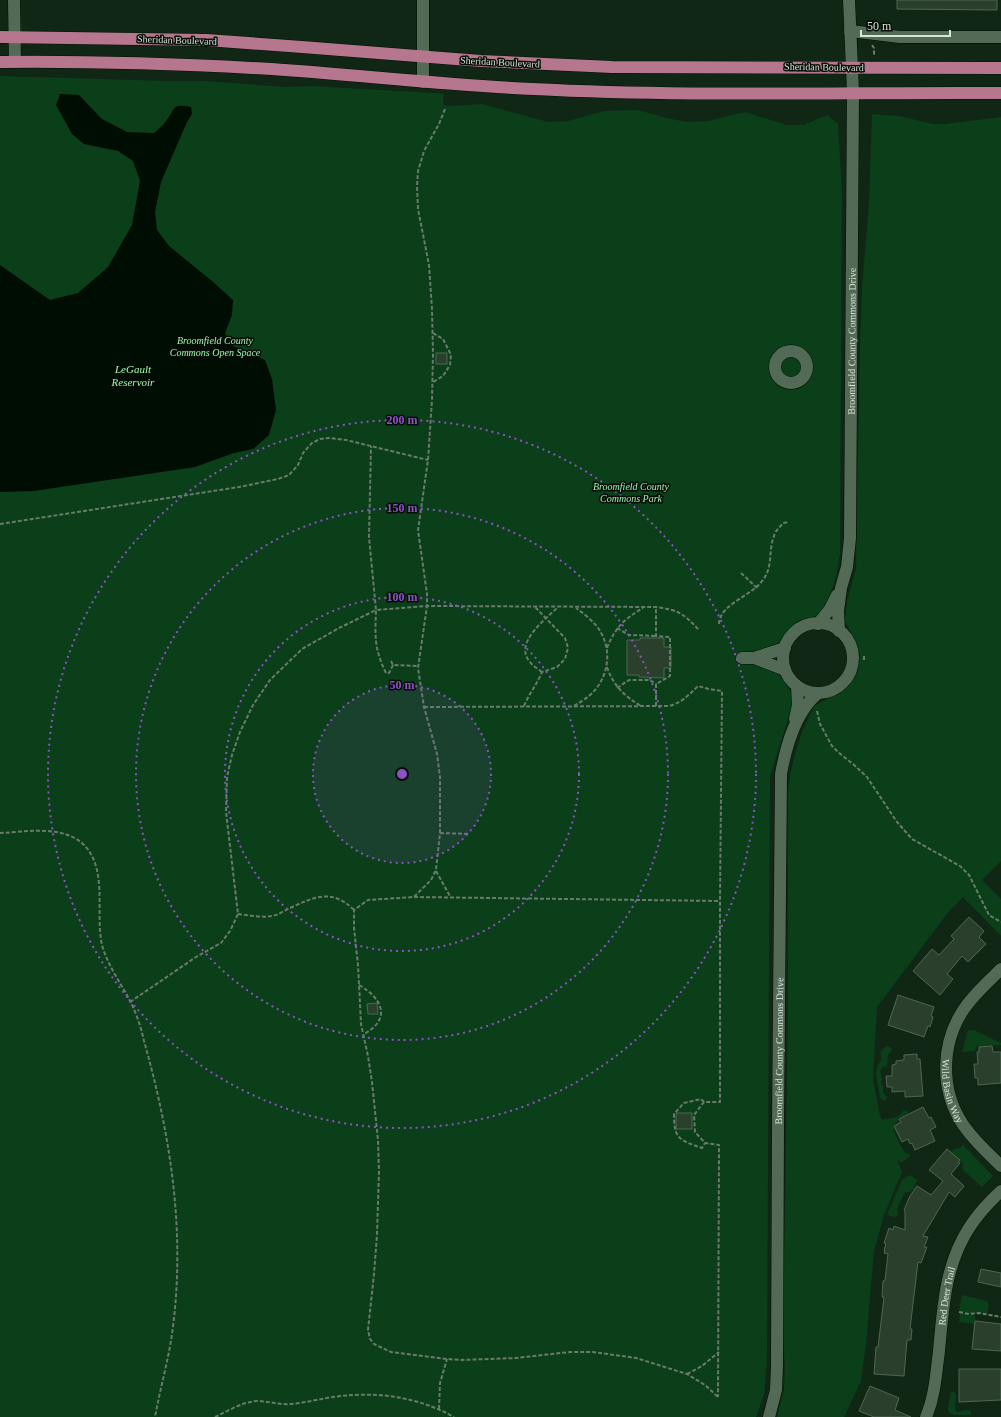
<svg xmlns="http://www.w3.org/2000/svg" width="1001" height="1417" font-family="Georgia,serif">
<rect width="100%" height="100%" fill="#112715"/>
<!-- green -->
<g fill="#0a3f19">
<path d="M0,76l167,5h37l81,6 26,-1 123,7 10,1 -1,11 8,1 31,-2 66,18 20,-1 36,-10 34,-1 28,8 21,4 21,-1 37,-9 42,13h17l23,-10 11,9 4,69 -2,361 -4,23 -9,28 -8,10 -24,8 -17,20 -2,12 2,18 16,23 -3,14 -21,66 -3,583 -3,36 -8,22h-756z"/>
<path d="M872,114l27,2 34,8h12l56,-7v744l-19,19 19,19v37l-38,-39 -14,14 -72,96 -4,72 7,37 2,4c7,-2 18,-1 21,-9l4,-1 1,4 -10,4 1,2 -5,4c-2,8 7,22 11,29l5,1v2l-9,7 -4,-5 5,14 -18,43 -10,36 -8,92 -5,38 -17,36h-67l7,-28 1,-23 -2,-21 5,-342v-211l2,-17 5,-21 7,-22 12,-26 29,-16 13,-15v-32l-11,-22 2,-20 9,-32 4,-227 2,-55 7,-83z"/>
<path d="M968,1030h6l27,13v2l-25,2 -1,4 -13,1z"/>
<path d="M886,1046l4,1 2,3 -4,5 -1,12 -2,-1 -5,4 2,9 -1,3 2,5v6l4,4 -1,4 -6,-3 -4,-24 1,-8 5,-7 -2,-7z"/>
<path d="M962,1144l31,32 -11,11 -20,-18 1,-5 -14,-14 3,1 3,-2 5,-1 2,-2z"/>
<path d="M910,1175l7,5 -3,8 -4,4h-5l-8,17 1,4 -1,3 -2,1 -8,-2 15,-35z"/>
<path d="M962,1295l25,6 2,4 -2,10 -28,-3z"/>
<path d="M960,1313l13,2 3,2 -2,7 -15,-2z"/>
<path d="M951,1391l3,1 2,3 -1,15 3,2 7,-2 6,1v4c-26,0 -25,2 -20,-24z"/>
</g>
<!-- water -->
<path fill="#000d02" d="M60,94l19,1 23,24 25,13 27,1c4,-4 9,-7 12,-12 10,-13 5,-18 25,-14l1,7 -5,8 -26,60 -6,30 2,18 12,16 43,35 21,19 -1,15 -7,18 6,12 34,15 7,19 4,31 -7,25 -16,14 -19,4 -39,14 -161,24 -34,1v-227l50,35 28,-7 30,-26 24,-42 8,-44 -7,-20 -15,-10 -34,-7 -12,-10 -16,-29z"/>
<!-- building -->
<g fill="#2a402d" stroke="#4f6752">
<path d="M897,0h100v10l-100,-1z"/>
<rect x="436" y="353" width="11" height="11"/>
<path d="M640,638h24v9h7v21h-7v10l-25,-1v-2h-12v-35h13z"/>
<path d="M969,917l15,14 -5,6 7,7 -18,18 -6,-6 -15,18 6,5 -13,16 -27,-24 19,-22 7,6 15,-16 -3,-3z"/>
<path d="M898,995l36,12 -3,9 2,1 -3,10 -2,-1 -4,11 -36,-12z"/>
<path d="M377,1003l1,11h-10l-1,-10z"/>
<path d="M992,1046l1,6h8v31l-23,2v-7h-3l-1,-14h4l-1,-12h2v-5z"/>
<path d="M917,1054v5h3l3,37 -18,1v-6l-13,1v-5h-5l-1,-11h6v-11l4,-1v-3l8,-1v-5z"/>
<path d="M923,1107l6,11 2,-1 5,10 -6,3 5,11 -20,9 -3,-7 -2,1 -2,-5 -6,3 -8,-16 7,-4 -2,-3z"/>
<rect x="676" y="1113" width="16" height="16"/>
<path d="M947,1149l13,11 -2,2 2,1 -9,11 13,12 -9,11 -6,-5 -26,44 5,1 -4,10h3l-6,16 -3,-1 -8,67h2l-1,11h-4l-3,36 -30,-2 2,-27h2l6,-50h-2l1,-16 2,-1 3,-26 -4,-1 1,-3h-1l2,-6 -2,-1 5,-15 4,2 1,-4 11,4v-19l-1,-1 6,-14 7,-10 14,9 12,-14 -14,-11z"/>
<path d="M981,1269l20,4v14l-23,-5z"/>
<path d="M975,1321l26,3v27l-29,-2z"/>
<path d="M959,1369h42v31l-42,2z"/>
<path d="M870,1386l29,12 -4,12 16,7h-37l-15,-6z"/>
</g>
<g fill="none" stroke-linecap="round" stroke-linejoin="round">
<!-- minor casing -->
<g stroke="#001002" stroke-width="13">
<g id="minor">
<path d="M14,0l1,62"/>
<path d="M423,0v82"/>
<path d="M850,31l50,6h101"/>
<circle cx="791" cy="367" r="16"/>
<circle cx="818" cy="658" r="35"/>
<path d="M818,624l12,-15 7,-14"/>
<path id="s1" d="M839,631l-1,-20 3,-23 6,-21 3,-29 3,-446 -4,-92"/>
<path d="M742,658h12l31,-10"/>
<path d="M754,658l31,12"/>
<path d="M795,719l3,-14 -1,-19"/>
<path id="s2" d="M1001,969c-13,13 -27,25 -37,40 -23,34 -24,80 -2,114 10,16 25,29 39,43"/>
<path id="s3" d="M769,1417l7,-27 1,-24 1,-242 3,-350c5,-28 14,-62 37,-81"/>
<path id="s4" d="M926,1417c9,-21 10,-43 13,-66 4,-43 6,-86 30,-123 9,-14 20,-26 32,-37"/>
</g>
</g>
<!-- major casing -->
<g stroke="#001002" stroke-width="13">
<g id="major">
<path d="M0,37l207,3 95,7 179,14 131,6 389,1"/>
<path d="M0,62c91,-1 181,2 272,7 87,6 174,16 261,20 156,8 312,3 468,4"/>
</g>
</g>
<!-- path -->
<g stroke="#697b6c" stroke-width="2" stroke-dasharray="4 2" stroke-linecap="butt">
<path d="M872,45l2,3v8"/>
<path d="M445,109l-6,15 -15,27 -6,20 -1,15 1,23 11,56 3,44 1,45 -1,46 -4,60 -10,70 9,64v12l-9,62 6,39 13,47 3,23v56l-4,37 -5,10 -17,17 -46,3 -14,10v18l4,37 3,59 7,32 4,26 6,58 1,31 -2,64 -3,39 -6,56 2,9 4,5 17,8 56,7 14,1 55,-2 54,-6h23l43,6 51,16 18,11 13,12"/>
<path d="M433,333l10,6 8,16 -1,10 -7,11 -10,6"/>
<path d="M0,524l239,-37 39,-8 11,-4 9,-10 5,-12 9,-10 8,-4 9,-1 17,2 82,20"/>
<path d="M741,573l16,15"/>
<path d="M719,624c1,-22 37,-28 47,-49 6,-11 3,-27 8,-39 1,-5 6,-9 9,-13l6,-1"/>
<path d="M617,628l12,7 27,1"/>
<path d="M607,648c8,-20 17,-29 36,-40"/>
<path d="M864,656v4"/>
<path d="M391,661l2,4 25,1"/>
<path d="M393,665l-4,8h-3c-12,-25 -11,-36 -10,-63l51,-4 229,1c22,3 27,6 43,23"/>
<path d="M607,667c6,18 17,29 34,39"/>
<path d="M542,672c-4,-3 -9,-6 -12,-10 -17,-19 16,-43 28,-55"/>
<path d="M617,688l12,-8h21l6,4"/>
<path d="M524,706c5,-12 13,-22 18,-34l15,-5 8,-8 3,-11 -3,-10 -30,-31"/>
<path d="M574,706c5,-3 11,-7 15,-10 19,-16 24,-44 11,-65 -5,-9 -16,-17 -24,-23"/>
<path d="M656,706v-22l14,-8v-39l-14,-1v-29"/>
<path d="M424,707l245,-1c12,-3 20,-11 29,-20l11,3 13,2 -2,210v201h-16l-10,13 1,17 10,11 14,2 -1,252"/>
<path d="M817,711l3,13 12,22 6,6 15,12 14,13 30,45 15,17 48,27 9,9 20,40 12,7"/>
<path d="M0,833c27,-1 64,-9 85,13 23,25 10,68 17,99 5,19 18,37 27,54 7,13 12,28 15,42 27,96 42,193 28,293 -4,28 -12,55 -17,83"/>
<path d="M440,833l30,1"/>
<path d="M436,871l15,27"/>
<path d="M414,897l306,4"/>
<path d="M238,914c11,1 24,4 34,2 6,-1 12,-5 18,-8 24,-11 42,-20 64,2"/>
<path d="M359,985c23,13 33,34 5,49"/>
<path d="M130,1002l66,-45 25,-14 9,-12 8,-17 -12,-102 1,-35 5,-22 8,-23 13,-27 17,-25 32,-31 37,-21 37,-18 -7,-73 2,-91"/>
<path d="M704,1102l-3,-3 -17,4 -10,11c0,25 5,26 28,34l3,-5"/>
<path d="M959,1312l10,2 10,-1 22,4"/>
<path d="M687,1374l15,-8 17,-14"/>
<path d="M439,1409l1,-26 7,-24"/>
<path d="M215,1417c13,-6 27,-15 42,-16 11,0 22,4 33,3 15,-1 29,-5 43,-7 42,-6 83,-1 121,20"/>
</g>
<!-- minor -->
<use href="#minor" stroke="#536b56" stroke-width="12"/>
<!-- major -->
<use href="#major" stroke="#b6768e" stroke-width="12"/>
</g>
<!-- distance rings -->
<circle cx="402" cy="774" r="89" fill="#8e51c4" fill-opacity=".12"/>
<g fill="none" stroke="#8e51c4" stroke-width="2" stroke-dasharray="2 4">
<circle cx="402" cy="774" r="89"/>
<circle cx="402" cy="774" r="177"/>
<circle cx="402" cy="774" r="266"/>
<circle cx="402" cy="774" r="354"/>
</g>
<g text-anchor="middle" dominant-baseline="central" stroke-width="3" stroke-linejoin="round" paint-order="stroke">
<!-- street labels -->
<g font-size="10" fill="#d8e5d9" stroke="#050d06">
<text transform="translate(177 40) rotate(2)">Sheridan Boulevard</text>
<text transform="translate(500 62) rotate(3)">Sheridan Boulevard</text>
<text transform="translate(824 67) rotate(1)">Sheridan Boulevard</text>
<text stroke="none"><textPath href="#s1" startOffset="291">Broomfield County Commons Drive</textPath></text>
<text stroke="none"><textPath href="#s3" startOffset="367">Broomfield County Commons Drive</textPath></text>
<text stroke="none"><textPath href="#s2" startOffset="141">Wild Basin Way</textPath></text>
<text stroke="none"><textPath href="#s4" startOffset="123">Red Deer Trail</textPath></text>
</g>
<!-- park labels -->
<g font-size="10" font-style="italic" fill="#9ff5ad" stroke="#050d06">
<text x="215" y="340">Broomfield County<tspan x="215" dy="12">Commons Open Space</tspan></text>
<text x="631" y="486">Broomfield County<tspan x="631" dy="12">Commons Park</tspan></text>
</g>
<!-- water labels -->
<g font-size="11" font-style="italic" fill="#a2f8af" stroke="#050d06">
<text x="133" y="369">LeGault<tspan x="133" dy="13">Reservoir</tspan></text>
</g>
</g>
<circle cx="402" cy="774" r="6" fill="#8e51c4" stroke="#050d06" stroke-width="2"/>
<g font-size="12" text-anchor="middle" font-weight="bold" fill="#8e51c4" stroke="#050d06" stroke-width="3" stroke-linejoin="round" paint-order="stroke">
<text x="402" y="424">200 m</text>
<text x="402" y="512">150 m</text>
<text x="402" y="601">100 m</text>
<text x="402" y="689">50 m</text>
</g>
<!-- scale -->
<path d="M861 30v6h89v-6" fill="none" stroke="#d8e5d9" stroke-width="2"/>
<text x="867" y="30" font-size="12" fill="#d8e5d9" stroke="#050d06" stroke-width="3" paint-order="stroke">50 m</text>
</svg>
